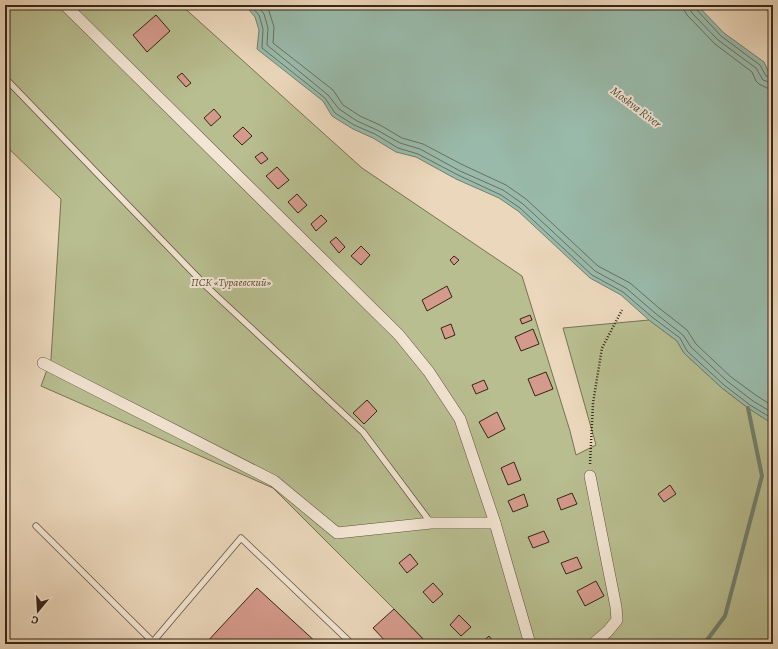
<svg xmlns="http://www.w3.org/2000/svg" width="778" height="649" font-family="Alegreya,serif">
<rect width="100%" height="100%" fill="#ebd7bb"/>
<filter id="stains"><feTurbulence type="fractalNoise" baseFrequency=".005" numOctaves="4"/><feColorMatrix values="0 0 0 0 .2 0 0 0 0 .09 0 0 0 0 .02 0 0 0 .5 -.17"/></filter>
<radialGradient id="worn" r=".72"><stop offset=".6" stop-color="#630" stop-opacity="0"/><stop offset="1" stop-color="#630" stop-opacity=".3"/></radialGradient>
<!-- green -->
<path fill="#b8be90" stroke="#787253" d="M5,5h176l181,163 160,108 48,155 6,24 20,-10 -33,-117 86,-8 28,21 7,12 38,35 26,20 25,16v220h-345l-34,-35 -121,-121 -232,-102 10,-27 10,-160 -56,-54z"/>
<!-- water -->
<path fill="#99baaa" stroke="#727f6f" d="M245,5h452l27,28 40,29 5,11 4,1v350l-25,-16 -26,-20 -38,-35 -7,-12 -28,-21 -28,-25 -31,-17 -72,-67 -19,-13 -43,-19 -40,-22 -20,-5 -23,-14 -20,-9 -21,-13 -9,-15 -66,-52 2,-19 -4,-13z"/>
<g fill="none" stroke-linecap="round" stroke-linejoin="round">
<!-- shore -->
<g stroke="#687060" stroke-width="1">
<path d="M250,5l9,10 4,14 -1,19 63,50 10,15 19,12 21,9 23,14 20,6 40,21 43,20 19,13 72,67 31,17 29,25 28,21 7,13 37,34 26,20 23,14"/>
<path d="M257,5l7,9 4,14 -1,17 61,50 11,14 18,12 20,9 23,13 20,6 40,22 43,19 20,14 72,67 31,17 29,25 28,22 8,12 36,34 26,20 20,12"/>
<path d="M265,5l4,6 5,16 -1,16 60,47 10,15 17,11 20,9 22,13 21,6 40,21 43,20 20,14 72,67 32,17 29,25 28,22 9,14 35,33 26,19 16,10"/>
<path d="M684,5v5l3,5 28,29 37,28 4,9 3,3 8,4 6,1"/>
<path d="M690,5v4l2,4 26,27 38,28 7,12 6,2 4,1"/>
<path d="M695,5l1,4 25,27 39,29 6,11 7,2"/>
</g>
<!-- stream -->
<path stroke="#727f6f" stroke-width="4" d="M704,644l21,-28 37,-140 -14,-68"/>
</g>
<!-- building -->
<g fill="#d49a8b" stroke="#372616">
<path d="M156,15l14,16 -23,21 -14,-17z"/>
<path d="M182,73l9,10 -5,4 -9,-10z"/>
<path d="M214,109l7,8 -10,9 -7,-8z"/>
<path d="M243,127l9,9 -10,9 -9,-9z"/>
<path d="M262,152l6,7 -7,5 -6,-7z"/>
<path d="M277,167l12,13 -11,9 -12,-13z"/>
<path d="M297,194l10,11 -9,8 -10,-11z"/>
<path d="M321,215l6,6 -11,10 -5,-7z"/>
<path d="M336,237l9,10 -6,6 -9,-11z"/>
<path d="M361,246l9,9 -9,10 -10,-9z"/>
<path d="M454,256l5,4 -5,5 -4,-5z"/>
<path d="M447,286l5,11 -25,14 -5,-11z"/>
<path d="M530,315l2,5 -10,4 -2,-5z"/>
<path d="M451,324l4,11 -10,4 -4,-11z"/>
<path d="M533,329l6,15 -18,7 -6,-14z"/>
<path d="M546,372l7,17 -18,7 -7,-17z"/>
<path d="M484,380l4,9 -12,5 -4,-9z"/>
<path d="M367,400l10,11 -13,13 -11,-11z"/>
<path d="M497,412l8,17 -17,9 -9,-16z"/>
<path d="M514,462l7,18 -13,5 -7,-17z"/>
<path d="M670,485l6,9 -12,8 -6,-8z"/>
<path d="M572,493l5,11 -16,6 -4,-11z"/>
<path d="M524,494l4,12 -15,6 -5,-11z"/>
<path d="M544,531l5,11 -16,6 -5,-11z"/>
<path d="M410,554l8,10 -11,9 -8,-10z"/>
<path d="M577,557l5,11 -16,6 -5,-11z"/>
<path d="M596,581l8,15 -19,10 -8,-15z"/>
<path d="M433,583l10,11 -10,9 -10,-11z"/>
<path d="M257,588l61,56h-113z"/>
<path d="M394,609l34,35h-40l-15,-16z"/>
<path d="M459,615l12,12 -10,9 -11,-11z"/>
<path d="M489,636l6,8h-15z"/>
</g>
<g fill="none" stroke-linecap="round" stroke-linejoin="round">
<!-- lane casing -->
<g stroke="#64523f" stroke-width="7">
<g id="lane">
<path d="M5,78l203,210 155,144 68,91"/>
<path d="M36,526l117,116"/>
<path d="M151,644l90,-106 111,106"/>
</g>
</g>
<!-- street casing -->
<g stroke="#64523f" stroke-width="12">
<g id="street">
<path d="M65,5l334,330 30,37 31,47 35,104 35,121"/>
<path d="M770,5l3,3"/>
<path d="M43,363l231,118 63,52 94,-10h64"/>
<path d="M590,476l26,131 1,13 -9,11 -15,13"/>
</g>
</g>
<!-- path -->
<path stroke="#372616" stroke-width="2.5" stroke-dasharray="1 2" stroke-linecap="butt" d="M590,464l3,-61 9,-55 20,-38"/>
<!-- lane -->
<use href="#lane" stroke="#f2e5d3" stroke-width="5.5"/>
<!-- street -->
<use href="#street" stroke="#f2e5d3" stroke-width="11"/>
</g>
<g text-anchor="middle" dominant-baseline="central" stroke-width="4" stroke-linejoin="round" paint-order="stroke">
<!-- park labels -->
<g font-size="11" font-style="italic" fill="#574c34" stroke="#f2e5d3">
<text x="231" y="282">ПСК «Тураевский»</text>
</g>
<!-- water labels -->
<g font-size="12" font-style="italic" fill="#504b3b" stroke="#f2e5d3">
<text transform="translate(636 107) rotate(37)">Moskva River</text>
</g>
</g>
<!-- margin -->
<rect width="778" height="649" fill="none" stroke="#ebd7bb" stroke-width="20"/>
<rect x="6" y="6" width="766" height="637" fill="none" stroke="#372616" stroke-width="2"/>
<rect x="10" y="10" width="758" height="629" fill="none" stroke="#372616"/>
<!-- north arrow -->
<g transform="translate(38 611) rotate(198)" stroke="#f2e5d3" stroke-width="3" paint-order="stroke">
<path d="M0-3L7 15L0 10L-7 15Z" fill="#372616"/>
<text y="-6" font-size="11" font-weight="bold" text-anchor="middle" fill="#372616">С</text>
</g>
<rect width="100%" height="100%" filter="url(#stains)"/>
<rect width="100%" height="100%" fill="url(#worn)"/>
</svg>
